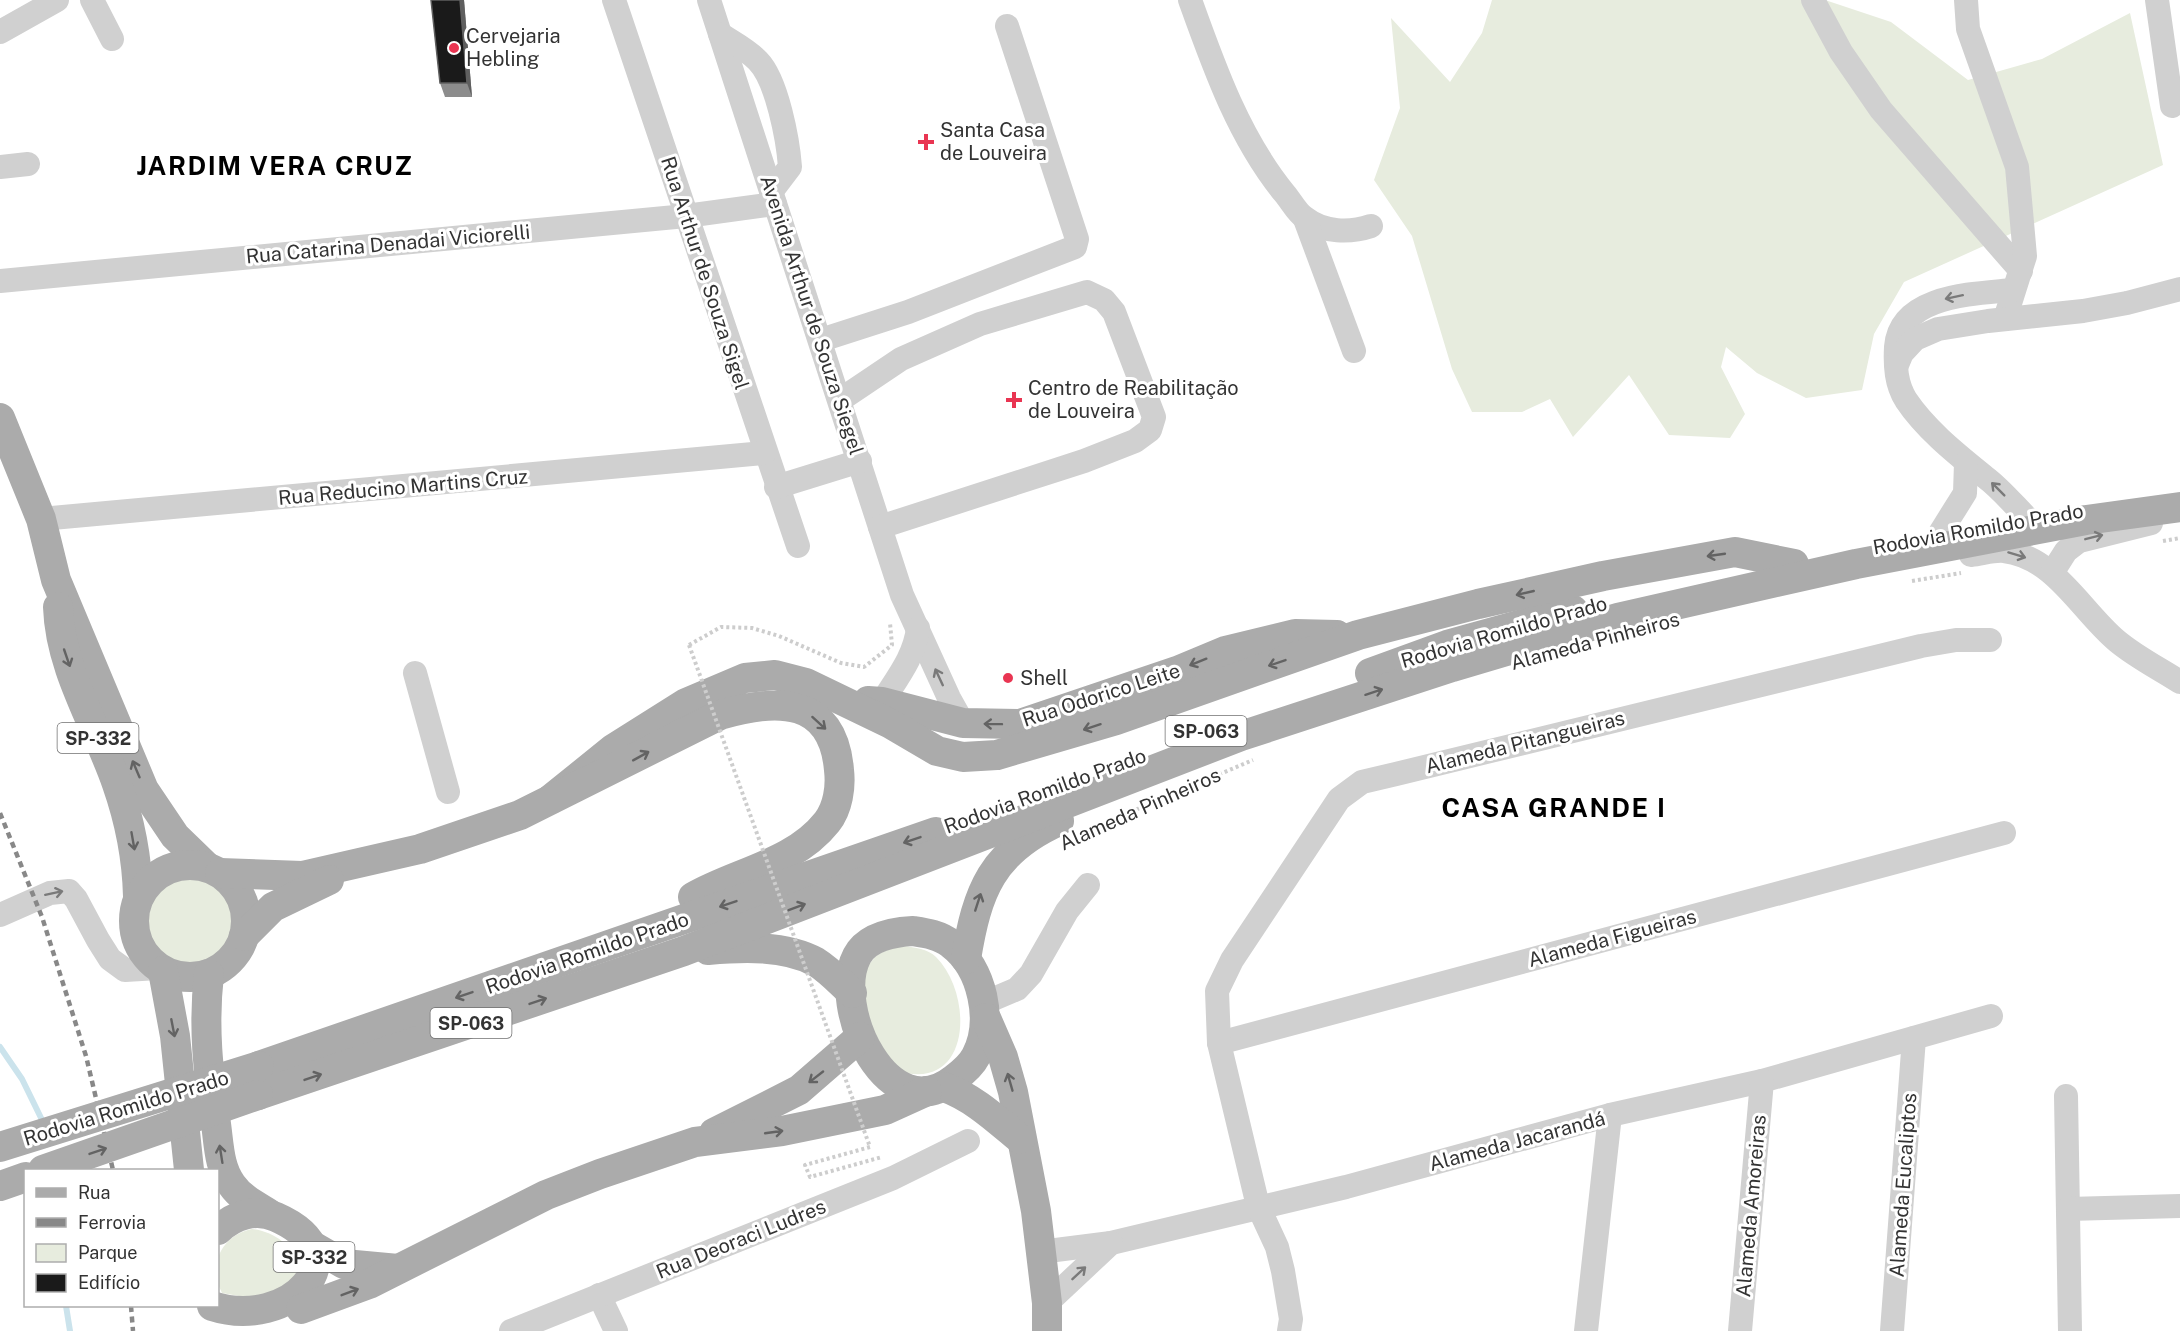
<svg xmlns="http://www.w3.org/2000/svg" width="2180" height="1331" font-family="'Public Sans',sans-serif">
<rect width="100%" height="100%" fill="#fff"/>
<!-- green -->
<g fill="#e7ecde">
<path d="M1492,0h333l66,22 77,58 74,-21 88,-46 33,152 -259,117 -30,52 -12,56 -56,8 -49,-25 -31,-26 -5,20 24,47 -15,24 -61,-3 -40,-60 -56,62 -23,-38 -28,13h-50l-20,-43 -40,-133 -38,-56 26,-72 -9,-90 59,64 32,-49z"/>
<circle cx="189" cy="921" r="43"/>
<path d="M906,946c10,2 22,3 30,11 39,39 35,139 -41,113l-34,-62 5,-40 10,-12 14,-8z"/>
<path d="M252,1229c23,2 54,23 42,50 -4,8 -11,16 -16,24l-56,-10c-15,-28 0,-58 30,-64z"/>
</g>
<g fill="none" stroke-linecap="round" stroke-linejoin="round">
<!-- stream -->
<g stroke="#cbe3ec" stroke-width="6">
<path d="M0,1047l22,32 22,45"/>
<path d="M66,1306l4,25"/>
</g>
<!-- path -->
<g stroke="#cdcdcd" stroke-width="4" stroke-dasharray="3 3" stroke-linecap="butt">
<path d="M2163,541l17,-3"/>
<path d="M1912,581l49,-8"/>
<path d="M689,645l32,-18 31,1 27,8 62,27 23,4 28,-22 -2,-22"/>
<path d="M1081,833l172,-73"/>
<path d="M870,1147l-65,18 5,12 72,-20"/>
</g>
<!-- minor -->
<g stroke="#d0d0d0" stroke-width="24">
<path d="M92,0l20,39"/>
<path d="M614,0l184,546"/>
<path d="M709,0l193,595 47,103 14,25"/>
<path d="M1190,0c24,67 49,138 95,194 6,7 12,19 20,24 19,15 45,15 66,8"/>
<path d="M1813,0l28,52 40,58 140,161"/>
<path d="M1966,0l2,29 49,138 8,89 -20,63"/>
<path d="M2157,0l15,106"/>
<path d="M0,32l57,-32"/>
<path d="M720,34c12,8 28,16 38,27 19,19 30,79 32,106l-19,25"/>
<path d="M0,167l28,-3"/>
<path d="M1305,219l49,132"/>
<path d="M0,281l686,-65 89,-12"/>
<path d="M2012,290c-39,4 -112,5 -116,57 -1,19 0,37 10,53 20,30 52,55 79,77 16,12 29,28 43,42"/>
<path d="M821,340l87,-28 167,-65 2,-8 -70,-213"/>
<path d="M1897,365l5,-12 13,-14 23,-10 50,-8 95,-10 44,-8 53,-14"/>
<path d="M840,400l61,-41 79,-35 107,-32 17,8 10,12 40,105 -4,13 -15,11 -51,20 -204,66"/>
<path d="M776,487l84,-26"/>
<path d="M41,519l723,-66"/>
<path d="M1940,533l25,-40 1,-30"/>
<path d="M1971,555c11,-1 22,-5 33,-4 51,6 77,60 113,90 19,16 43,28 63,41"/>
<path d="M2052,573l14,-22 13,-10 72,-18"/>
<path d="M415,673l33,119"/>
<path d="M882,702c15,-24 33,-46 36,-74"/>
<path d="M0,915l50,-22 19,-2 7,8 22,41 12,19 15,11 33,-2"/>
<path d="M984,1003l33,-14 14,-15 36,-63 21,-26"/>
<path d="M1219,1043l785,-210"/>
<path d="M2066,1096l4,235"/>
<path d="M2068,1209l112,-3"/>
<path d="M1040,1252l71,-9 235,-56 264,-72 152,-34 229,-65"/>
<path d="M599,1295l17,36"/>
<path d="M1047,1303l64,-60"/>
<path d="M511,1331l382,-153 75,-37"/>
<path d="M1289,1331l2,-12 -8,-48 -6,-24 -19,-41 -39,-163 -2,-52 15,-31 107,-161 23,-17 34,-8 525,-128 35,-6h34"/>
<path d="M1586,1331l24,-216"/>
<path d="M1740,1331l22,-250"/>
<path d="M1892,1331l22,-293"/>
</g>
<!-- major -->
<g stroke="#ababab" stroke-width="30">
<path d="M0,418l41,101 15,61 88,210 31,46 32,31"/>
<path d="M58,607c2,63 39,119 59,177 13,37 20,73 21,112"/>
<path d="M1370,673l77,-28 126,-35"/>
<path d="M868,701l14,1 81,21 57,1 157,-53 48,-20 70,-17 42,1"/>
<path d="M551,799l62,-50 73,-46 59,-25 30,-3 31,8 85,41 46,27 26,6 34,-2 119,-35 242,-85 120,-31 125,-28 132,-24 59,12"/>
<circle cx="190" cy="921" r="56"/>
<path d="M220,873l82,3 118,-27 100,-34 200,-100c57,-17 113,-18 119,55 2,17 -1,38 -12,52 -33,42 -91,50 -134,75"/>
<path d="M913,931c13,2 27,4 38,13 32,24 43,78 25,112 -4,8 -14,17 -22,23 -65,52 -124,-72 -97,-123 10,-19 37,-24 56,-25z"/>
<path d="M244,936l29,-29 56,-27"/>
<path d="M708,950c34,-3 77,-5 108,12 13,8 25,21 36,31"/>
<path d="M966,959c11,-68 26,-108 93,-138"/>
<path d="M163,971l12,65 14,134"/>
<path d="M209,974c-6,53 -1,97 7,150 3,21 3,44 16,61 9,13 23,20 36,28"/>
<path d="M986,1018l17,39 10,35 23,119 11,92v28"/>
<path d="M259,1066l677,-234"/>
<path d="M944,1087c30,11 52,32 76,52"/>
<path d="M258,1095l426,-144 557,-215 211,-69 166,-49 238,-54 230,-44 94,-13"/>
<path d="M714,1133l85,-43 61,-53"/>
<path d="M0,1186l26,-9"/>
<path d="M311,1245l33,19 54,5"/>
<path d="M212,1306c77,25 151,-51 64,-89 -20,-9 -42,-2 -58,13"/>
<path d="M301,1309l68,-25 177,-89 54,-21 95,-32 87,-11 103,-21 42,-19"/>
</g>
<!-- rail -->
<g stroke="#888" stroke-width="4.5" stroke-dasharray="6 4.5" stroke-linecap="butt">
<path d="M0,813l42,104 44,139 27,114"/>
<path d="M131,1306l2,25"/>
</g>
<!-- path-bridge -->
<path stroke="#cdcdcd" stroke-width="4" stroke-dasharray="3 3" stroke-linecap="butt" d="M689,645l181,502"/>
<!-- major-bridge -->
<g stroke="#ababab" stroke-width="30">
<path d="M0,1147l259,-81"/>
<path d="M43,1170l215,-75"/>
</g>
</g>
<!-- wall -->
<path fill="#8c8c8c" d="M431,0h33l8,97h-27l-5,-14z"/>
<!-- shaded-wall -->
<path fill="#5f5f5f" d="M460,0h4l8,97 -5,-14z"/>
<!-- building -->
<path fill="#1a1a1a" stroke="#5f5f5f" stroke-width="1.5" d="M431,0h29l7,83h-27z"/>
<!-- one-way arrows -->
<defs><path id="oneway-shaft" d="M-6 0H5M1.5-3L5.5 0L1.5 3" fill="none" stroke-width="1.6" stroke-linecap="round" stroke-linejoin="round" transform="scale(1.5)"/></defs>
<g stroke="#7a7a7a">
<use href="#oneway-shaft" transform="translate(1954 297) rotate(168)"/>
<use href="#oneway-shaft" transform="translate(1998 489) rotate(-135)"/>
<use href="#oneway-shaft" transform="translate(2094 537) rotate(-14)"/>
<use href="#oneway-shaft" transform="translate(2017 555) rotate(17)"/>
<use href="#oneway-shaft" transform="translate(939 677) rotate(-115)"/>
<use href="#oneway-shaft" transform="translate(54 893) rotate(-12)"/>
<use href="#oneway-shaft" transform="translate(1079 1273) rotate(-43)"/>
</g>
<g stroke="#636363">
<use href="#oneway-shaft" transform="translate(1716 555) rotate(172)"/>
<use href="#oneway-shaft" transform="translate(1525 593) rotate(167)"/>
<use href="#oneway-shaft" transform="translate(67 658) rotate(71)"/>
<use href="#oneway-shaft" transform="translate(1198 662) rotate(158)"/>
<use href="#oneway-shaft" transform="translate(1277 663) rotate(161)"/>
<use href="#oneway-shaft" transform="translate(1374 692) rotate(-18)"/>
<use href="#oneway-shaft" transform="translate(819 723) rotate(42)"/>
<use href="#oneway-shaft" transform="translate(993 724) rotate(-179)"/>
<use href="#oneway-shaft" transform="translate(1092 727) rotate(162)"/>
<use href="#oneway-shaft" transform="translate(641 756) rotate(-29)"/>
<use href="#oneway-shaft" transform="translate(136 769) rotate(-113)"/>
<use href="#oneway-shaft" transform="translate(912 840) rotate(161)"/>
<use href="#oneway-shaft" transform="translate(133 841) rotate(80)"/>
<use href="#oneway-shaft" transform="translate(978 902) rotate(-72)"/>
<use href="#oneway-shaft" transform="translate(728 904) rotate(161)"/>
<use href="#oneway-shaft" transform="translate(797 907) rotate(-21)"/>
<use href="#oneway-shaft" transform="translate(464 995) rotate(161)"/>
<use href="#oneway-shaft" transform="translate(538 1001) rotate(-19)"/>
<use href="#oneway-shaft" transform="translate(173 1028) rotate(79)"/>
<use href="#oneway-shaft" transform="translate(313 1077) rotate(-19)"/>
<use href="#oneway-shaft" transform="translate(816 1077) rotate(142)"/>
<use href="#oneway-shaft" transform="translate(1010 1082) rotate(-106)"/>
<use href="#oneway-shaft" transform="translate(774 1132) rotate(-8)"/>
<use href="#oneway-shaft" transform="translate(98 1151) rotate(-19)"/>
<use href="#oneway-shaft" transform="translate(221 1154) rotate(-99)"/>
<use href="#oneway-shaft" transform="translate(350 1292) rotate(-21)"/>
</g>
<!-- markers -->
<g fill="#e93552" stroke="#fff" stroke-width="2">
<circle cx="454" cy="48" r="6"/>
<path d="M923 133h6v6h6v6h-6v6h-6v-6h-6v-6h6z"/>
<path d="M1011 391h6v6h6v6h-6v6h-6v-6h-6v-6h6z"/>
<circle cx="1008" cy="678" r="6"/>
</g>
<g text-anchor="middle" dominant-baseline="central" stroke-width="6" stroke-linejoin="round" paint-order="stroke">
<!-- shield labels -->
<g fill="#fff" stroke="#707070" stroke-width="1.5">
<rect x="1165.5" y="716" width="81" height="30" rx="4.5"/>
<rect x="57.5" y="723" width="81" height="30" rx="4.5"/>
<rect x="430.5" y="1008" width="81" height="30" rx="4.5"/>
<rect x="273.5" y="1242" width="81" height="30" rx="4.5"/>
</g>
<g font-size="18" font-weight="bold" fill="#333">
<text x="1206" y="731">SP-063</text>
<text x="98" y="738">SP-332</text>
<text x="471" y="1023">SP-063</text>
<text x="314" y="1257">SP-332</text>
</g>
<!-- poi labels -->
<g font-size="20" fill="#333" stroke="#fff" text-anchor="start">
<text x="466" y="36">Cervejaria<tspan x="466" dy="23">Hebling</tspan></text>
<text x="940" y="130">Santa Casa<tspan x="940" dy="23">de Louveira</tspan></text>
<text x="1028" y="388">Centro de Reabilitação<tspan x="1028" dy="23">de Louveira</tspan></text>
<text x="1020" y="678">Shell</text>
</g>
<!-- street labels -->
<g font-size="20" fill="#333" stroke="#fff">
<text transform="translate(388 244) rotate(-5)">Rua Catarina Denadai Viciorelli</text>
<text transform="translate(705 273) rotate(72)">Rua Arthur de Souza Sigel</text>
<text transform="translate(812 315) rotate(72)">Avenida Arthur de Souza Siegel</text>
<text transform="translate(403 487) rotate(-5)">Rua Reducino Martins Cruz</text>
<text transform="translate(1978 529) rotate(-10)">Rodovia Romildo Prado</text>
<text transform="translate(1504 632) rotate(-16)">Rodovia Romildo Prado</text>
<text transform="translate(1595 641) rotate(-15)">Alameda Pinheiros</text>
<text transform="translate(1101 695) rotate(-18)">Rua Odorico Leite</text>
<text transform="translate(1525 742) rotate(-14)">Alameda Pitangueiras</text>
<text transform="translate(1045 791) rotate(-20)">Rodovia Romildo Prado</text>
<text transform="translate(1140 809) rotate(-24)">Alameda Pinheiros</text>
<text transform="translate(1612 938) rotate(-15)">Alameda Figueiras</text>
<text transform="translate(587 953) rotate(-19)">Rodovia Romildo Prado</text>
<text transform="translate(126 1108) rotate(-17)">Rodovia Romildo Prado</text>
<text transform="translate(1517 1141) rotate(-15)">Alameda Jacarandá</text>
<text transform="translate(1903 1185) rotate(-86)">Alameda Eucaliptos</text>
<text transform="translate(1751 1206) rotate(-85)">Alameda Amoreiras</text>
<text transform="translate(741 1239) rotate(-22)">Rua Deoraci Ludres</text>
</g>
<!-- district labels -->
<g font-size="26" font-weight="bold" letter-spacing="1.5" fill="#000" stroke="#fff">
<text x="275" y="165">JARDIM VERA CRUZ</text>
<text x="1554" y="807">CASA GRANDE I</text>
</g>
</g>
<!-- legend -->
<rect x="24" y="1169" width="195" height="138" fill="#ffffff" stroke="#adadad" stroke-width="1.5"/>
<rect x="36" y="1188" width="30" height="9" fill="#ababab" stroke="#adadad" stroke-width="1.5"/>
<text x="78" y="1199" font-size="18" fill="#333333">Rua</text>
<rect x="36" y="1218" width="30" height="9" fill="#888888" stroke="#adadad" stroke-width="1.5"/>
<text x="78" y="1229" font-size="18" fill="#333333">Ferrovia</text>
<rect x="36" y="1244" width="30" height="18" fill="#e7ecde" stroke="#adadad" stroke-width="1.5"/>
<text x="78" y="1259" font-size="18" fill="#333333">Parque</text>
<rect x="36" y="1274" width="30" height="18" fill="#1a1a1a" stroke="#adadad" stroke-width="1.5"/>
<text x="78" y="1289" font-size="18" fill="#333333">Edifício</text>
</svg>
